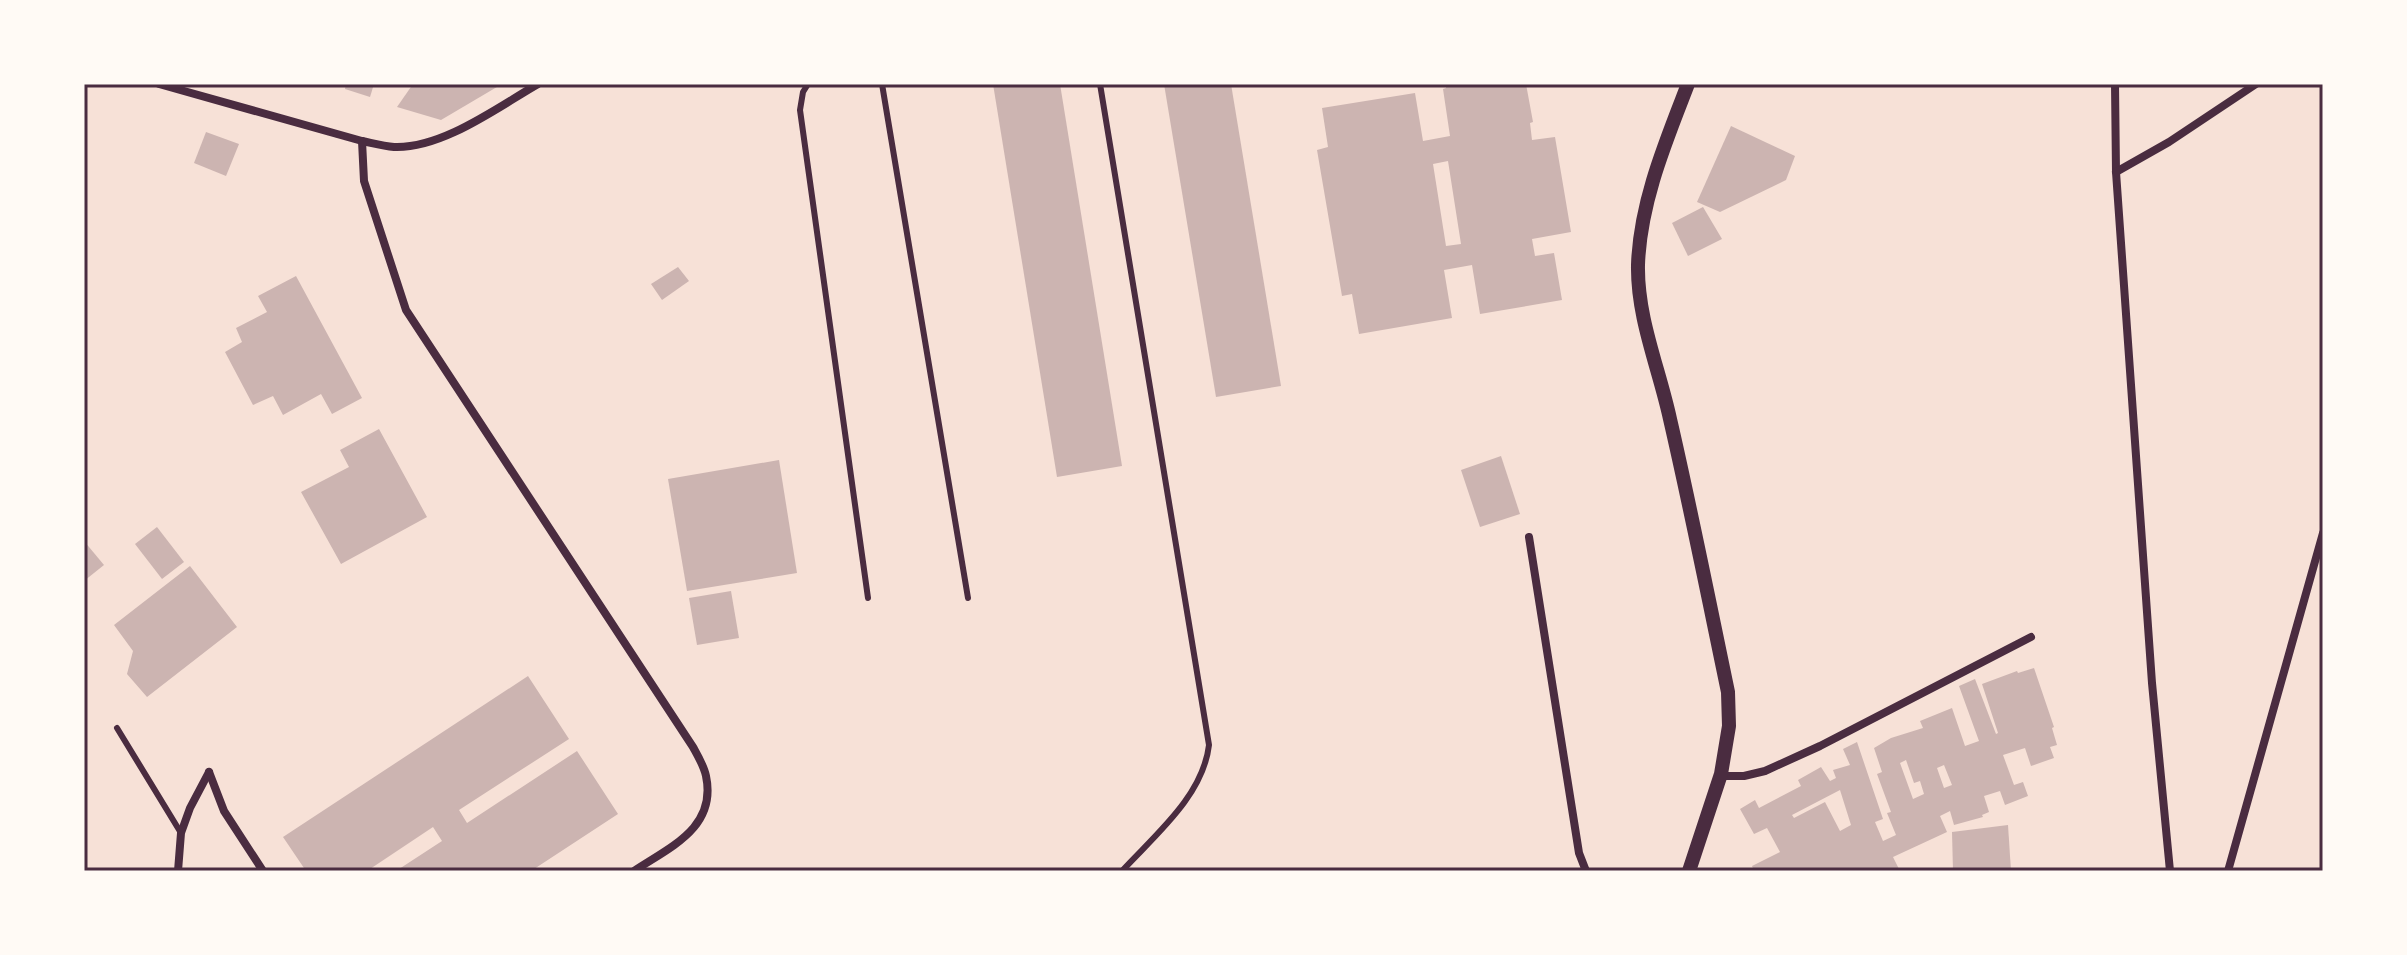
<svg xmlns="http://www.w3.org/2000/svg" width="2407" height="955" font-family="'Alegreya Sans',sans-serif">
<rect width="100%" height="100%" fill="#f7e1d7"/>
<!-- building -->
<g fill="#ccb4b1" fill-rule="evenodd">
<path d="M346,84h28l-4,13 -25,-8z"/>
<path d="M413,84h89l-61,36 -44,-13z"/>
<path d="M993,84h67l62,382 -65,11z"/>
<path d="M1164,84h67l50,302 -65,11z"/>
<path d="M1446,84h80l7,38 -3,1 2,17 23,-3 16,95 -39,7 3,17 19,-3 8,47 -82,14 -8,-49 -28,5 8,48 -93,16 -7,-40 -10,2 -25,-146 11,-3 -6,-39 93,-15 8,48 27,-5 -7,-47 3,-1zM1448,161l13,83 -15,2 -13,-82z"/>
<path d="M1731,126l64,30 -9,24 -66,32 -23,-10z"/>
<path d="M206,132l33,12 -13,32 -32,-13z"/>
<path d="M1703,207l19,32 -34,17 -16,-33z"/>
<path d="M678,267l11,14 -27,19 -11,-16z"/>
<path d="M296,276l66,122 -30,16 -11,-20 -38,21 -10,-19 -20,9 -28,-53 17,-10 -6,-14 31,-16 -9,-16z"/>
<path d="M379,429l48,88 -86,47 -40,-72 48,-25 -9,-17z"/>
<path d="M1501,456l19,58 -40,13 -19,-57z"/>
<path d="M779,460l18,113 -110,18 -19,-112z"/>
<path d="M157,527l27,35 -22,17 -27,-35z"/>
<path d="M84,541l20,24 -20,16z"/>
<path d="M190,566l47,61 -90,70 -20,-23 6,-23 -19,-26z"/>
<path d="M731,591l8,47 -42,7 -8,-47z"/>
<path d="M2034,668l20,59 -2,1 5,17 -7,2 4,11 -23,8 -6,-18 -22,7 11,30 9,-3 5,14 -23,9 -5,-14 -16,5 5,16 -7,3 1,2 -29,8 -4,-14 -10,5 7,16 -54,25 7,14h-146l-2,-5 28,-14 -13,-24 -13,6 -14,-25 15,-9 4,8 42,-22 -3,-6 23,-13 9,14 6,-3 -3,-8 17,-5 -7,-16 14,-7 26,77 -8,3 8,19 13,-6 -9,-22 4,-1 -14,-38 5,-2 -8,-24 17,-10 32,-10 -3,-7 32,-13 13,38 14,-5 -20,-55 16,-7 21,55 2,-1 -16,-49 35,-13 1,2zM1906,760l8,23 6,-2 4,13 -11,5 -13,-36zM1944,765l8,20 -8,3 -7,-20zM1840,790l11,35 -11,6 -15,-29 -31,16 -2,-3z"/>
<path d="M528,676l41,63 -110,71 8,13 110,-72 41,63 -87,57h-135l46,-30 -9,-14 -66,44h-61l-23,-34z"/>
<path d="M2008,825l3,46h-58l-1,-39z"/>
</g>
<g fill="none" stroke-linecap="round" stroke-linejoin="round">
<!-- service -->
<g stroke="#4a2c40" stroke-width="6">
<path d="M808,84l-5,8 -3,18 68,488"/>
<path d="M882,84l86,514"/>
<path d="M1100,84l109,661c-6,51 -54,90 -87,126"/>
<path d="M117,728l64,105"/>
</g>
<!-- minor -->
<g stroke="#4a2c40" stroke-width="8">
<path d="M159,84l203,57c10,2 21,5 32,6 48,2 104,-40 144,-63"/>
<path d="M2115,84l1,88 36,511 18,188"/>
<path d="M362,141l2,40 42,129 287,437c5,9 11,19 13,29 11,52 -36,71 -72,95"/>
<path d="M2116,172l53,-30 87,-58"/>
<path d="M1529,537l50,316 7,18"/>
<path d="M209,772l15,39 39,60"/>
<path d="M1720,776h24l21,-5 55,-25 211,-109"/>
<path d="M178,871l3,-38 9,-25 19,-36"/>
<path d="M2228,871l95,-338"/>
</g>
<!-- tertiary -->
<path stroke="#4a2c40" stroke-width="14" d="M1688,84c-22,57 -48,118 -50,181 -1,53 21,103 32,154 21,91 39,182 58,273l1,34 -8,48 -32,97"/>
</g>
<!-- border -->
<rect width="2407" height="955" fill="none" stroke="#fffaf5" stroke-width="172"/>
<rect x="86" y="86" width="2235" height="783" fill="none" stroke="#4a2c40" stroke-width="3"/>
</svg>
